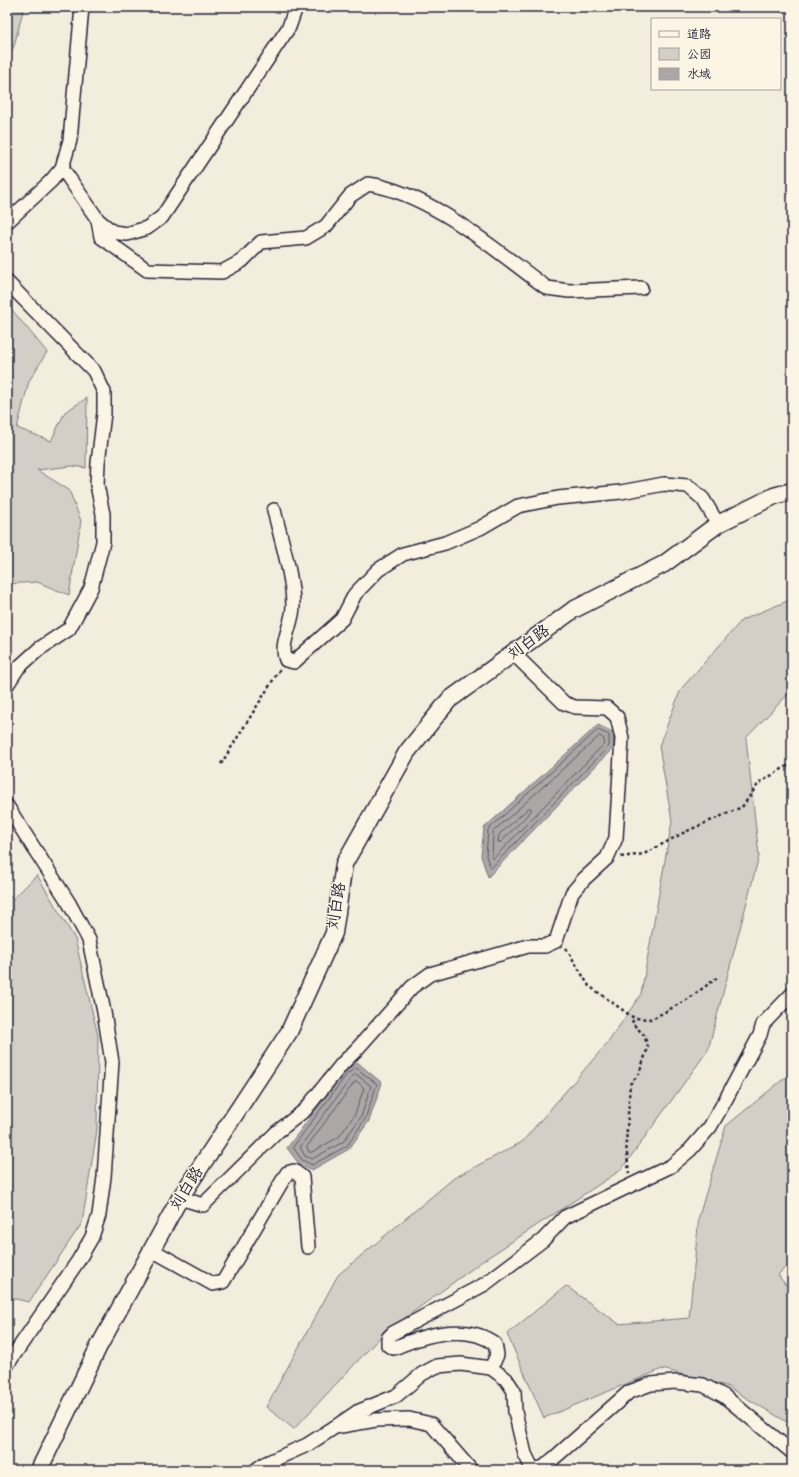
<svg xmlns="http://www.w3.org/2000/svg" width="799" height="1477" font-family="'Indie Flower','LXGW WenKai TC',sans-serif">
<rect width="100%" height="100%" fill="#f3edde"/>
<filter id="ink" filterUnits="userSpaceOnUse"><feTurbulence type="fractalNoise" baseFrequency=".025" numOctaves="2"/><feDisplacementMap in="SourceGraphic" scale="8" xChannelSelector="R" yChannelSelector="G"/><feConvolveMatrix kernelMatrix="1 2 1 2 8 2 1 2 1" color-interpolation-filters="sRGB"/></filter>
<g filter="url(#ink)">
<!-- green -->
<g fill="#d4cfc6" stroke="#7b7880">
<path d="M7,7h17l-10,39 -7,15z"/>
<path d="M7,135l2,4 -2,49z"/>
<path d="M7,304l40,48 -18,29 -12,47 34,13 14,-29 22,-14 -1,70 -14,-2 -35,4 32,20 12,31 -12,74 -32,-13 -30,2z"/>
<path d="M792,599v91l-46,48 13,118 -51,194 -87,120 -137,90 -101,74 -89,95 -28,-22 72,-132 116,-97 68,-36 87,-101 32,-47 31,-173 -13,-75 22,-57 61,-69z"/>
<path d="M37,875l38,64 23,97 -1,94 -15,93 -53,79 -22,-5v-406l6,8z"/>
<path d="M792,1072v188l-14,15 14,18v132l-66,-39 -64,-17 -118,49 -37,-84 59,-48 53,38 70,-6 10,-102 27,-90z"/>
</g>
<!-- water -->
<g fill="#aca7a6" stroke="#75727b">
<path d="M598,725l15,7 1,15 -126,130 -7,-21 3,-28z"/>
<path d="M357,1062l25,21 -13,38 -20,28 -37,21 -13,-6 -12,-16 58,-77z"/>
</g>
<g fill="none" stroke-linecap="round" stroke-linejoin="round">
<!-- shore -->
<g stroke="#595766" stroke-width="1">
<path d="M598,730l11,5v11l-117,121h-2l-4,-11 2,-26z"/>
<path d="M600,736l4,3v5l-110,114h-2l1,-26z"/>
<path d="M529,808h2v3l-30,31h-3l1,-7z"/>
<path d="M356,1068l21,16 -12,35 -18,27 -35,19 -10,-5 -9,-13 54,-73z"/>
<path d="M356,1074l15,12 -10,31 -18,25 -31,17 -7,-3 -5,-9 51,-69z"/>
<path d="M355,1082h3l6,6 -9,26 -16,23 -27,15h-3l-2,-5z"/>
</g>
<!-- minor casing -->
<g stroke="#22223b" stroke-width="16">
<g id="minor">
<path d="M62,168l36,52 15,12 14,2 20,-6 15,-11 127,-190 7,-20"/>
<path d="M98,220l3,17 46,33 75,2 20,-11 19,-19 45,-4 20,-12 24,-30 18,-12c63,9 128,67 179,104l22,3 72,-3"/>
<path d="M7,222l44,-41 11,-13 8,-28 12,-133"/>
<path d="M7,282l87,89 10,21v21l-6,50 -1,22 6,29v28l-12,46 -22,41 -30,20 -21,19 -11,17"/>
<path d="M274,510c7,30 19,66 19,96 0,18 -14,38 -7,54l8,2 48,-43 13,-25 23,-24 25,-16 42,-11 35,-15 38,-22 40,-8 63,-6 43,-8 24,2 15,13 15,25"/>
<path d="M7,806l62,97 20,37 15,72 8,50 -8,115 -5,38 -7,22 -14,24 -71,104"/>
<path d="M180,1198l23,7 74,-73 28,-22 37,-46 15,-15 55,-62 18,-13 98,-28h17l11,-5 16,-48 12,-14 23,-21 9,-20 6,-100 -5,-21 -10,-9 -32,-1 -11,-4 -50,-49"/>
<path d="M152,1250l61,34 10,-2 64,-109 7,-2 8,6 6,70"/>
<path d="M491,1368l6,-13 -2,-11c-29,-22 -71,-9 -101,4l-6,-3v-7l5,-5 92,-49 58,-44 22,-23 106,-51 19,-16 20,-23 17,-30 33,-62 3,-11 29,-30"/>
<path d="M335,1427l22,-15 39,-16 26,-22 15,-8 24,-2 30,4 15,11 8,12 1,21 10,42 8,16 11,-3 85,-75 22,-8 24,-2 28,3 21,11 68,56"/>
<path d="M256,1470l8,-6 43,-19 28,-18 41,-7 33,-1 22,5 40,46"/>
</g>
</g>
<!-- tertiary casing -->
<g stroke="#22223b" stroke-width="19">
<path id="tertiary" d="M39,1470l59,-122 82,-150 109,-166 45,-99 10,-69 63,-112 42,-52 124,-90 91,-46 54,-40 56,-28 18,-5"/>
</g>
<!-- path -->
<g stroke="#22223b" stroke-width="2.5" stroke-dasharray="3 3" stroke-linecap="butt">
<path d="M221,764l59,-95"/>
<path d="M621,857l23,-3 41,-22 57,-25 17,-24 33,-20"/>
<path d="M566,948l23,38 45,32 18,1 36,-20 29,-21"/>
<path d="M629,1174l-3,-30 4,-60 9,-10 9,-27 -4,-12 -12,-12 2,-5"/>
</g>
<!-- minor -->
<use href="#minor" stroke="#fcf5e5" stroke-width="13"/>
<!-- tertiary -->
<use href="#tertiary" stroke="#fcf5e5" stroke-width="16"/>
</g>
</g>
<g text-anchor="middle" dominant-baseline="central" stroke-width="3" stroke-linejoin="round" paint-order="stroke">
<!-- street labels -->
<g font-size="16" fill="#22223b" stroke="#fcf5e5">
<text transform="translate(529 643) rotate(-36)">刘白路</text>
<text transform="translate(337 906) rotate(-81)">刘白路</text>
<text transform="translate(187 1189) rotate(-58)">刘白路</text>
</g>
</g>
<!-- margin -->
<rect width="799" height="1477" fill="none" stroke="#fcf5e5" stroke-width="24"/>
<rect x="12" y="12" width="775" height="1453" fill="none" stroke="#22223b" stroke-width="1.5" filter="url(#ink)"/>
<!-- legend -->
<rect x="651" y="18" width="130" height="72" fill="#fcf5e5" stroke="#a5a1a1"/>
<rect x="659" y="31" width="20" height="6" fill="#fcf5e5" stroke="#a5a1a1"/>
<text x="687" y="38" font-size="12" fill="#22223b">道路</text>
<rect x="659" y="48" width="20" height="12" fill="#d4cfc6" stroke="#a5a1a1"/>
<text x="687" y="58" font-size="12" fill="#22223b">公园</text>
<rect x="659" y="68" width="20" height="12" fill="#aca7a6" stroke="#a5a1a1"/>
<text x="687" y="78" font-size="12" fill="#22223b">水域</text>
</svg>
